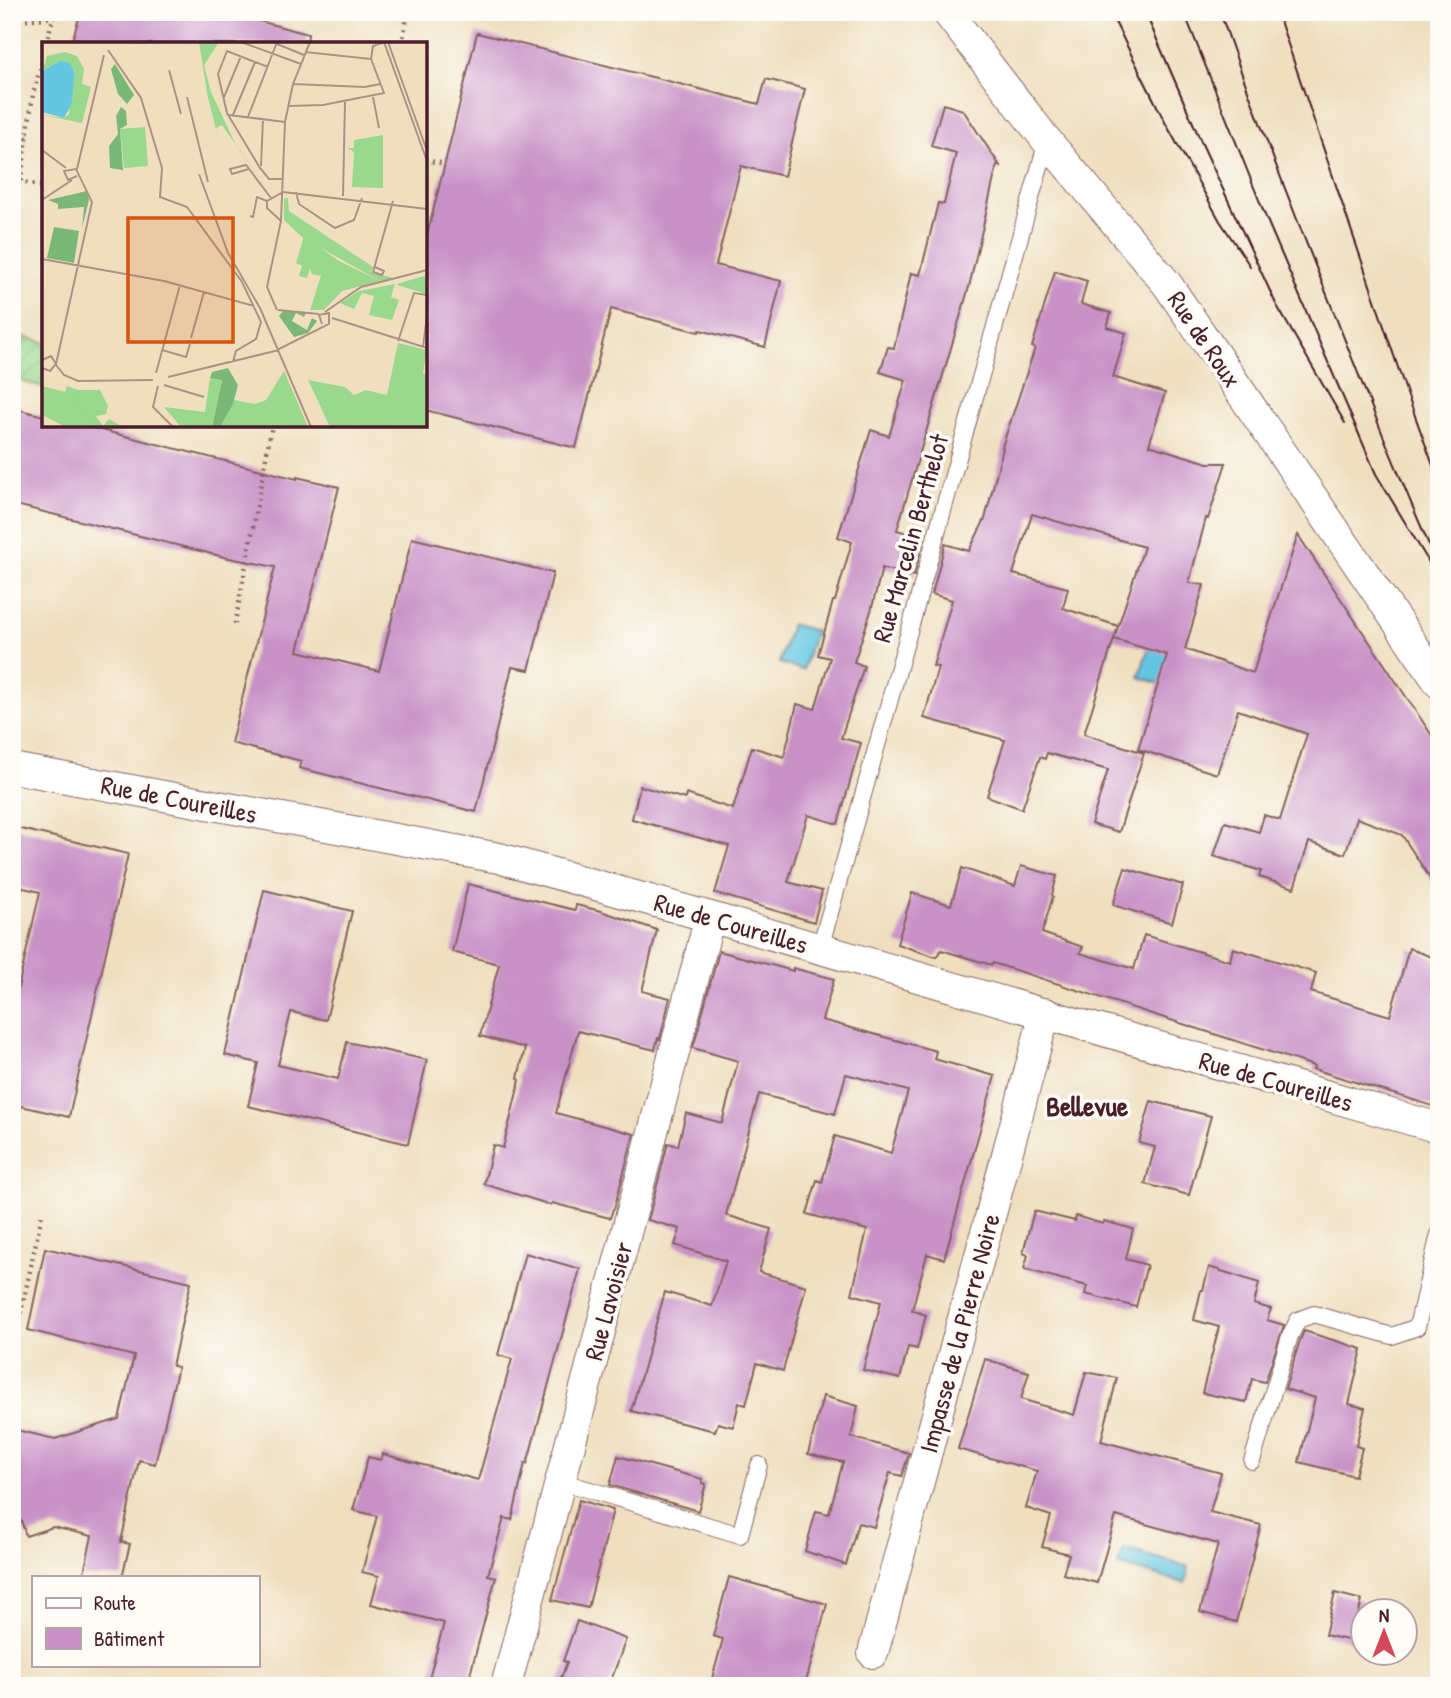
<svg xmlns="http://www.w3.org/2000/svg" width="1451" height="1698" font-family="'Patrick Hand',sans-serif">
<defs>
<pattern id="garden-furrows" width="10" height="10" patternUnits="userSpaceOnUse" patternTransform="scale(1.75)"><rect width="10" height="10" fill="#99d88d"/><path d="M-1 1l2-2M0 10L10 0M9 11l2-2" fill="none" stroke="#85b97a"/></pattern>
</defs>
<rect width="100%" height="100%" fill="#fdfcf7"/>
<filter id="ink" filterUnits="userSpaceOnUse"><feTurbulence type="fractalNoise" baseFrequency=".0143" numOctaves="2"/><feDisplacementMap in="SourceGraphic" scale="14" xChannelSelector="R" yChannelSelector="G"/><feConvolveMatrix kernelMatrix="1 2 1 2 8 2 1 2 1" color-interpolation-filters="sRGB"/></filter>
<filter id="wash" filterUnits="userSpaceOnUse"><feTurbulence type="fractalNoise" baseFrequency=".00686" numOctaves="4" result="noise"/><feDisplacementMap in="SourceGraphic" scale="28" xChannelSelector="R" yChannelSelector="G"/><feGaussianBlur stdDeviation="1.57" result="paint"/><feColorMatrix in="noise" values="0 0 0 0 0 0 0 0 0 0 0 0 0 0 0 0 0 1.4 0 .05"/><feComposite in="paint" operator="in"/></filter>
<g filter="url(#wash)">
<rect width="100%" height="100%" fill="#efdfbf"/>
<!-- garden -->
<path fill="url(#garden-furrows)" stroke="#727c5c" stroke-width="2" d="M12,334l32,8v45l-32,-8z"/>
<!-- water -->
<g fill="#64c6e1" stroke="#577286" stroke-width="2">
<path d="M791,624l24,7 -12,39 -24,-7z"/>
<path d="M1155,628l21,12 -14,44 -23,-7z"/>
<path d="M1124,1549l65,18 -4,16 -67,-18z"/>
</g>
<g id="blocks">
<!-- building -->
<g fill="#c992c7">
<path d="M81,12h144l83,22 -1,10h-236z"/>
<path d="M477,33l282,71 7,-25 39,10 -21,87 -43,-10 -25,99 65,16 -16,66 -65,-17 -1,2 -88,-23 -35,139 -151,-38v-166z"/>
<path d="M943,104l20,6 37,56 -3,-1 -28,122 -72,243 27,8 -10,38 -32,-8 -11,43 -17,51 10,4 -23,72 20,5 -23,81 -30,-9 -20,67 34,9 -8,31 -99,-29 14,-47 -97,-27 8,-33 45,13 1,-5 47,15 19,-62 32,10 13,-53 18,5 15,-51 -12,-3 15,-54h2l17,-59 -14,-5 33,-107 18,6 17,-56 -26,-8 8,-25 6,1 17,-75 9,2 18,-72 6,1 12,-51 -25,-7z"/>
<path d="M1055,271l32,10 -6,23 30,9 -4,14 19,6 -13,44 52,16 -16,52 59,18h18l-18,56 -2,-1 -17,65 15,2 -19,64 68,24 45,-138 141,211v146l-37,-57 -45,-17 -12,36 -36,-12 -15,46 -35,-11 2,-6 -47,-15 11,-34 34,10 5,-17 16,5 27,-86 -69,-24 -21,64 -79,-25 29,-94 -53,-16 30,-92 -112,-33 -19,60 55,14 -5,20 55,18 -34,108 60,19 -25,79 -28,-8 17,-54 -61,-17 -2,6 -5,-2 -18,52 -35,-13 18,-56 -81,-22 14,-51 -5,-1 19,-66 -20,-6 13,-50 24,7 16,-32 18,-71 -1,-1 33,-99 -3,-1z"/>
<path d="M12,408l32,8v9h37l216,54v-2l42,10 -41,164 81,20 33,-133 141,35 -24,97 -17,-3 -36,145 -177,-44 2,-7 -70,-18 44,-176 -51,-10 -212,-53z"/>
<path d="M12,827l116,27 -59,263 -57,-13v-90l28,-122 -28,-7z"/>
<path d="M1021,866l36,10 -5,19 1,1 -11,37 41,14 -3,6 54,16 10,-34 86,26 3,-13 83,25 -5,19 79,24 19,-68 30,12v148l-126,-39 1,-3 -321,-103 -1,2 -51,-15 -5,7 -39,-13 15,-51 39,12 11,-37 53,18z"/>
<path d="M1125,868l58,17 -11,38 -59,-18z"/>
<path d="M468,884l107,26 1,-5 25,6 56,19 -15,61 28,7 -10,41 -2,-1 -3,12 -77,-19 -22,82 78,21 -20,75h-1l-3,9 -58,-15 -1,2 -67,-21 9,-39 10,3 17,-68 -2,-2 7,-30 -45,-12 19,-72 -47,-12z"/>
<path d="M264,890l88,21 -26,109 -35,-8 -13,53 60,14 9,-37 80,18 -19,84 -160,-38 10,-43 -33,-8z"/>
<path d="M719,951l74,20v-3l41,11 -12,41 114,31 -2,8 61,17 -51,183 -17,-5 -15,56 14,5 -9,34 -9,-2 -8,32 -37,-9 18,-68 -29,-8 15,-64 -60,-16 10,-34 5,2 13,-46 56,17 17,-62 -62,-17 -11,40 -76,-20 -33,121 45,14 -12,43 47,14 -23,85 -26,-8 -11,42 -7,-2 -6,24 -15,-4 -3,8 -84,-20 34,-119 47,14 14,-45 -51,-16 5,-16 -32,-9 20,-77 10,3 8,-33 36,10 16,-62 -45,-13z"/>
<path d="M1151,1101l60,15 -22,79 -44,-11 10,-37 -16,-4z"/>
<path d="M1034,1211l41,10 1,-5 27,8 1,-3 29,8 -7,30 21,6 -11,42 -51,-13 2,-8 -63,-17 4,-14 -5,-2z"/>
<path d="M45,1248l146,34 -19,84 6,1 -23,97 -16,-4 -18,82 9,2 -8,33h-39l9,-41 -39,-9 -27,9 -5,-16 -9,-2v-89l43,10 64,-20 15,-63 -106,-26z"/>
<path d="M525,1253l55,16 -53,195 -2,-1 -13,57 -8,-2 -16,57 8,2 -29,109h-40l17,-63 -73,-19 8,-28 -17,-4 15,-56 -24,-6 15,-53 13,3 2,-6 95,26 34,-121 -14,-4z"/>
<path d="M1209,1267l50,16 -5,21 17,5 -4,11 17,5 -19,57 -13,-3 -6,23 -44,-9 17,-66 -25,-7 7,-30h2z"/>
<path d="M1304,1331l58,18 -13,55 16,4 -9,38 6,2 -7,28 -56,-14 16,-64 -30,-9 15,-49z"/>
<path d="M985,1359l44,13 -8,27 53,16 12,-43 31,6 -16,63 120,32 -11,39 51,13 -25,97 -36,-10 18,-68 -102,-28 -19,67 -34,-9 6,-20 -27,-7 9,-31 -25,-8 11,-37 -79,-22z"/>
<path d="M823,1396l35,10 -7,31 58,16 -7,23 -12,-3 -16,54 -16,-4 -12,42 -41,-14 11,-40 13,3 14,-52 -35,-8z"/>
<path d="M618,1456l84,23v4l4,1 -8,27 -88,-26z"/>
<path d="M579,1500l34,10 -25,98 -36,-8z"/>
<path d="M729,1577l98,27 -22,82h-95l13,-47 -10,-3z"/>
<path d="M1335,1593l27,7 -10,41 -27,-6z"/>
<path d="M577,1621l49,18 -17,47h-51l9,-24 -4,-1z"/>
</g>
</g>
</g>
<g filter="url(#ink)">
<use href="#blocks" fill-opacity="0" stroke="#84625f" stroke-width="2"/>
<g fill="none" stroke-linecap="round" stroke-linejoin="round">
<!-- lane casing -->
<g stroke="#84625f" stroke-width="18">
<g id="lane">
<path d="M820,948l227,-807"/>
<path d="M1252,1461l38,-125 8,-16 16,-6 78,22 25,-9 22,-93"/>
<path d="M560,1481l180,54 19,-70"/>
</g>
</g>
<!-- street casing -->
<g stroke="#84625f" stroke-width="32">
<g id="street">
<path d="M947,12l100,129 120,143 272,399"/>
<path d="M12,768l487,90 211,59 729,211"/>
<path d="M873,1653l172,-640"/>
<path d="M506,1686l204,-769"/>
</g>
</g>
<!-- path -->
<g stroke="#84625f" stroke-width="4.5" stroke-dasharray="2 5" stroke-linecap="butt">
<path d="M12,21l43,-4"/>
<path d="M47,44l4,-20 7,-12"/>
<path d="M402,44l6,-32"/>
<path d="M12,121l15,16"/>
<path d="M425,160l20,4"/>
<path d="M12,179l32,8"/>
<path d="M21,181l12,-87 11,-39"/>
<path d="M235,624l37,-199"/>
<path d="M12,1355l30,-141"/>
</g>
<!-- lane -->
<use href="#lane" stroke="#fff" stroke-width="16"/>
<!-- street -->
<use href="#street" stroke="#fff" stroke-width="30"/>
<!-- tram -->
<g stroke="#4a1f2b" stroke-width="2">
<path d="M1110,12l56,112 54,97 30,45"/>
<path d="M1145,12l58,134 73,158 69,119"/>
<path d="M1184,12l83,208 109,254 63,105"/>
<path d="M1220,12c34,99 72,196 111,293 33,84 66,168 103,251"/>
<path d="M1277,12l129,379 33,91"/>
</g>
</g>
</g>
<g text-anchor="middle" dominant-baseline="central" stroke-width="7" stroke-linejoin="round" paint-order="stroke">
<!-- street labels -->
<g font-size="26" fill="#4a1f2b" stroke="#fdfcf7">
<text transform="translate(1205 339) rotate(56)">Rue de Roux</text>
<text transform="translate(910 538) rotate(-74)">Rue Marcelin Berthelot</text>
<text transform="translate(179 799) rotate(11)">Rue de Coureilles</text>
<text transform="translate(731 923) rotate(16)">Rue de Coureilles</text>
<text transform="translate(1276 1081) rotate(16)">Rue de Coureilles</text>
<text transform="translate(608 1301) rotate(-75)">Rue Lavoisier</text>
<text transform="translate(959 1333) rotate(-75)">Impasse de la Pierre Noire</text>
</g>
<!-- neighbourhood labels -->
<g font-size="28" font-weight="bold" fill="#4a1f2b" stroke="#fdfcf7">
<text x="1087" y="1106">Bellevue</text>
</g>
</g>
<!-- overview -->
<g transform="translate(42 42)">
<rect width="385" height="385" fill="#efdfbf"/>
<path d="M157,0h20l-15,23 7,27 24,51 36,52 -49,-70 -6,3 5,20 -13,-50zM103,85l3,39 -24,2 -4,-39zM341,93v53l-31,-1 2,-35 -7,-4h7v-8zM356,301l29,7 -4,23 4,2v52h-97l-22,-47 37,7 9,8 12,-5 21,5zM242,329l24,56h-88l14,-27 21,4 11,-4zM168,336l12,1 -10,48h-31l-17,-20 41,5zM0,344l23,6 2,-6 11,4 16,37h-28l-24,-12z" fill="#99d88d"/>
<path d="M73,22l19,31 -7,9 -9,-10 -7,-25zM79,65l5,4 1,14 -7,4 3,41 -13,-2 -1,-22 9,-12 -2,-18zM45,149l2,9 -7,28 2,-21 -26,2v-5l-10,-4zM12,185l25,4 -5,32 -27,-5zM241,269l23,2 -2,4 -8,-4 -4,8 15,9 5,-12 5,3 -9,12 -14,4 -15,-21zM186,326l10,17 -5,19 -13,23h-8l10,-47 -12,-2 2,-6z" fill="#7ab878"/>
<path d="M23,10l12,4 7,13 -2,15 9,3 -9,36 -40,-8 22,3 5,-4 6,-42 -20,-8 -12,6 4,-14zM242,156h4l1,13 84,56 -2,5 26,7 -17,2 -77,-43 -19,-18zM385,233v19l-30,-9v-1zM36,348h22l8,16 -2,8 -10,2 7,10 6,-7 14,8h-29l-18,-25z" fill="#99d88d"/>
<path d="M262,194l35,25 41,20 -38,10 -18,19h-14l11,-34 -9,-2 -2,-6 -3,10 -8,-2 3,-10 -6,-3zM353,242l-4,13 8,3 -7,20 -23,-5 5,-19 -12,-3 -8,16 -14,-6 19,-12z" fill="#99d88d"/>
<path d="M18,19l10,2 5,11 -4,32 -7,12 -22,-6v-41z" fill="#64c6e1"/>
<path fill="none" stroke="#ad9284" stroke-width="2" d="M199,0l60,22M342,0l43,119M346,0l38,106M235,2l27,11M66,8l33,48 21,70 -2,29 27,10 55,75 19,40 -5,17 -20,12 -3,11M263,10l66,7M226,25l-41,-16 -9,23 9,39 33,55 9,11h14M127,28l12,44M251,42l72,3 15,-3M145,55l21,85M182,55l17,-41M331,55l6,31M246,64l35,-1 61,-12 -13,-34 2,-13 12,-4M187,73l56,7M191,73l22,-53M206,75l29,-75M0,108l24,18M219,124l2,-47M35,127l27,-114M207,127l-17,5 -2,-5 16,-4 25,33M157,132l29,79 32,55 51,119M241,150l144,17M254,150l3,12 36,24 19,-8 8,-22M301,154l2,-94M0,158l30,-20M208,174l3,1 4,-20 10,4M239,179l-14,-13v-7l16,-9M0,217l122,22 90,25M333,225l9,4 -2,4 -9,-3 20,-71M235,268l-10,-23 14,-66 4,-99 8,-38 17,-42M236,268l41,4M283,270l36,-25 66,-17M290,276l95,30M149,296l13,-46M356,299l16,-48 13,2M381,305l4,-32M120,308l24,7 4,-13M0,318l9,-4 5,8 -6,7 -8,-3M14,322l36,-162 -16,-33 -12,2 4,9 9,-4M14,323l8,10 14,6 75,-1M114,331l24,-88M126,335l107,-26 54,-27v-11l-10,2 3,9M122,343l40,12M116,344l-5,21 20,20"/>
<path fill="#d8530f" fill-opacity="0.15" stroke="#d8530f" stroke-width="3.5" d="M86,176h105v124h-105z"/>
<rect width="385" height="385" fill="none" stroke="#4a1f2b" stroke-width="3.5"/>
</g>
<!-- margin -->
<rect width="1451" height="1698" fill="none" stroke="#fdfcf7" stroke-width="42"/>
<!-- legend -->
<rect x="32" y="1576" width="228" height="91" fill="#fdfcf7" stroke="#b5a4a5" stroke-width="2"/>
<rect x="46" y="1598" width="35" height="10" fill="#ffffff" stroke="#b5a4a5" stroke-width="2"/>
<text x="94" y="1610" font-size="21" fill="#4a1f2b">Route</text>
<rect x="46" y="1628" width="35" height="21" fill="#c992c7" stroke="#b5a4a5" stroke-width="2"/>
<text x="94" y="1646" font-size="21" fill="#4a1f2b">Bâtiment</text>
<!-- north arrow -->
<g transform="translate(1384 1632)"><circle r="33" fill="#fdfcf7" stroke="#b5a4a5" stroke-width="2"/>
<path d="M0-5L12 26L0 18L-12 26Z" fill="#d1495b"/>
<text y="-10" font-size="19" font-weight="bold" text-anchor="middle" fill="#4a1f2b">N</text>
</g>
</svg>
